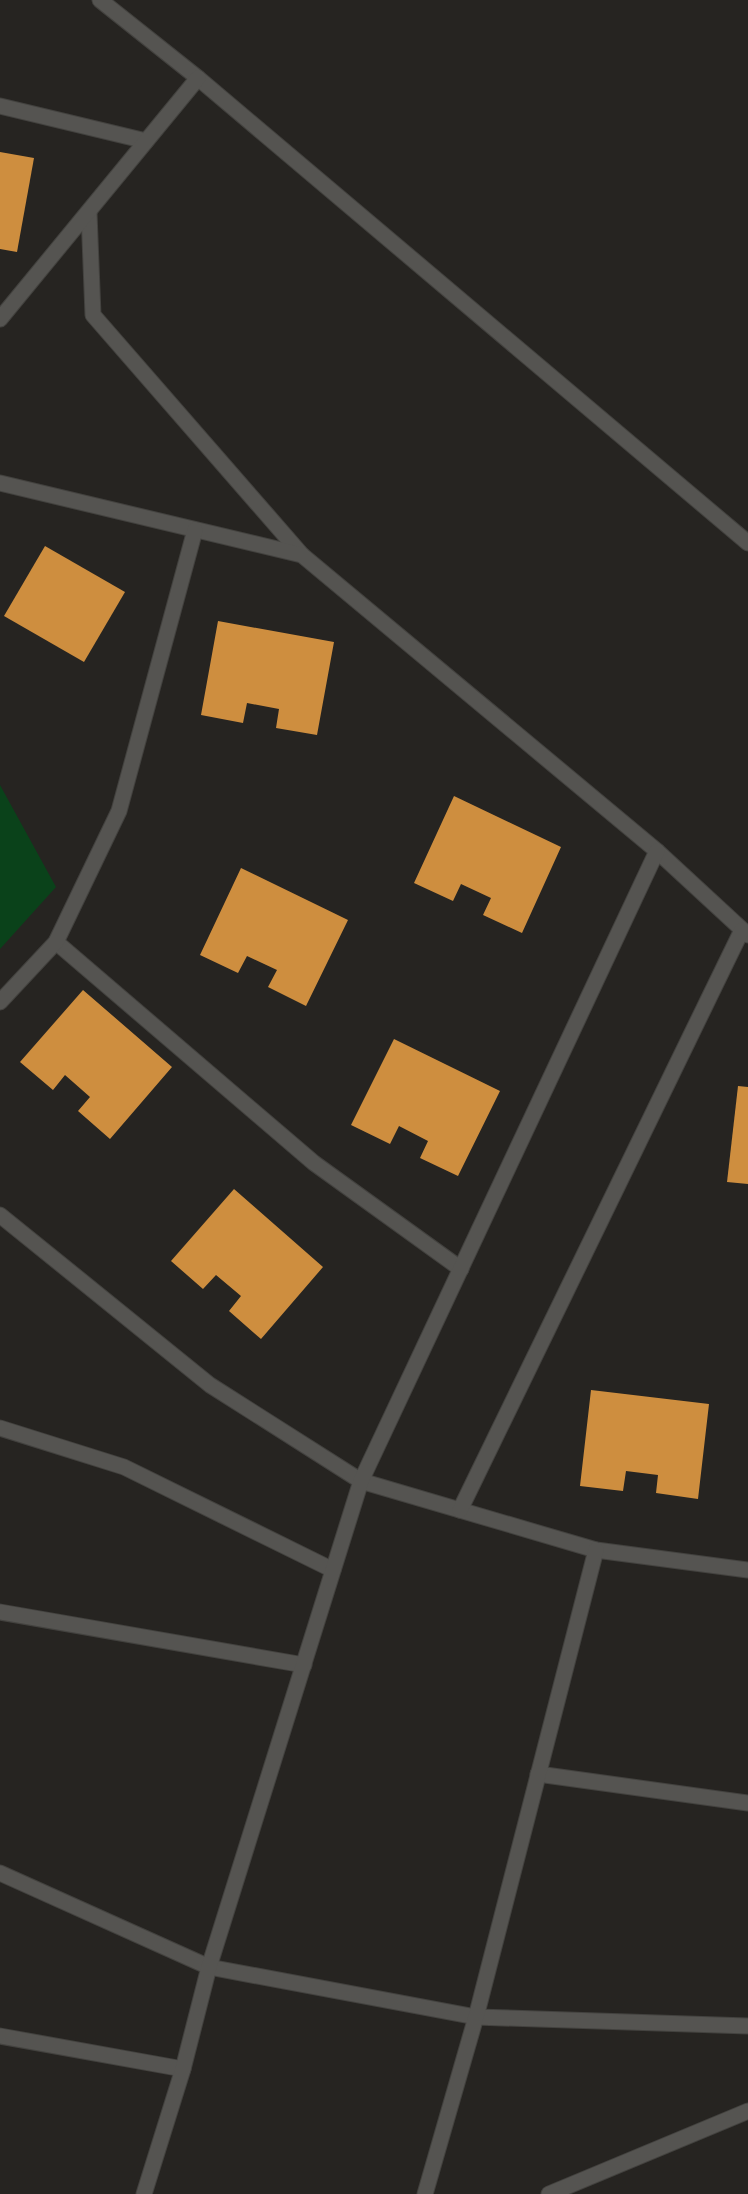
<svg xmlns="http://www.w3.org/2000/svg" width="748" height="2194" font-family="Rubik,sans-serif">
<rect width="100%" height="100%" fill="#262421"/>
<!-- green -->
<path fill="#0a421a" d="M0,785l56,102 -56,62z"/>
<!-- building -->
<g fill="#ce8e3f">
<path d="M0,152l34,6 -17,94 -17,-3z"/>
<path d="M45,546l80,46 -41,70 -80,-46z"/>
<path d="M218,621l116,21 -17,93 -41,-7 3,-19 -32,-6 -4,20 -42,-8z"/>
<path d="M454,796l107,51 -39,86 -39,-18 8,-17 -30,-14 -8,17 -39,-18z"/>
<path d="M241,868l107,52 -42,86 -38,-19 9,-17 -30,-14 -9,17 -38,-18z"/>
<path d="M83,990l89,77 -62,72 -32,-28 12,-14 -25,-22 -12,15 -33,-28z"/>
<path d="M394,1039l106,52 -42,85 -38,-18 8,-17 -29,-15 -9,18 -39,-19z"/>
<path d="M738,1086l10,1v97l-21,-2z"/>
<path d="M234,1189l89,78 -62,72 -32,-28 12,-15 -25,-21 -13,14 -32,-28z"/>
<path d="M591,1390l118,14 -11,95 -42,-6 2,-18 -32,-4 -3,20 -43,-5z"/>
</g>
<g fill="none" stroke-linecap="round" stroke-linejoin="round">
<!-- street casing -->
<g stroke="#43423f" stroke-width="17">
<g id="street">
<path d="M100,0l98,78 550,465"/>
<path d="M0,106l146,35"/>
<path d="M89,213l4,102 209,240"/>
<path d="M0,319l198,-241"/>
<path d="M0,483l302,72 355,296 91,84"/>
<path d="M56,942l258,221 147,106"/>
<path d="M0,1002l56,-60 63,-131 76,-281"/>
<path d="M0,1215l210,170 151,96 235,69 152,20"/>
<path d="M0,1428l124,39 209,103"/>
<path d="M460,1510l282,-580"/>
<path d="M0,1612l304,53"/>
<path d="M538,1774l210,29"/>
<path d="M0,1873l209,94 267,50 272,9"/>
<path d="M0,2036l183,33"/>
<path d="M144,2194l39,-125 26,-102 152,-486 296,-630"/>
<path d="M425,2194l51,-177 120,-467"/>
<path d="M549,2194l199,-83"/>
</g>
</g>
<!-- street -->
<use href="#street" stroke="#555451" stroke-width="15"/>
</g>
</svg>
